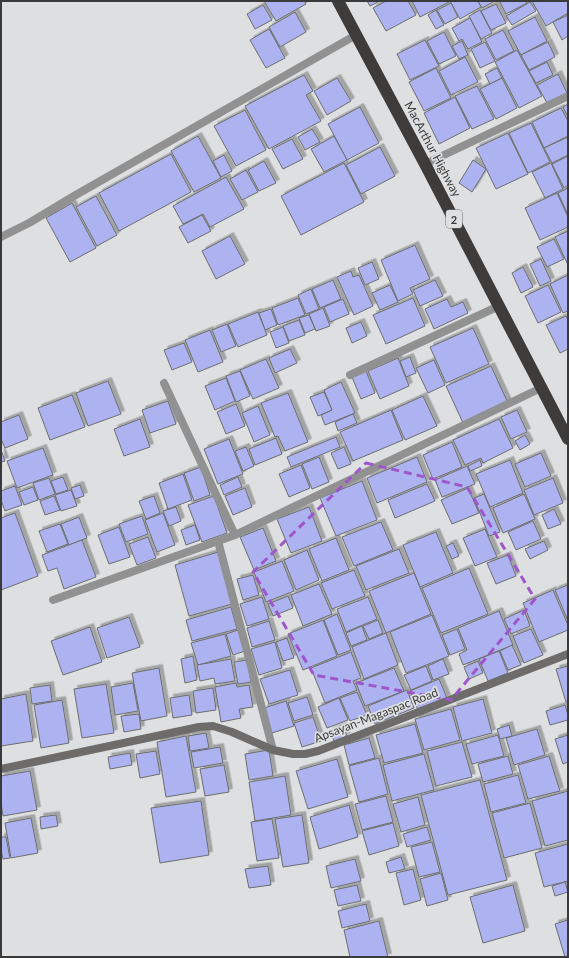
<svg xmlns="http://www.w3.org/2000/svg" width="569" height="958" font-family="Lato,sans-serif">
<defs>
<filter id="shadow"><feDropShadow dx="3.5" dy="-3.5" stdDeviation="0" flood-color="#0004"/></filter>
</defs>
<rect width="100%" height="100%" fill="#dedfe0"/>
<!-- building -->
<g fill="#adb2f1" stroke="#6c6d6e" filter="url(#shadow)">
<path d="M264,1h40l2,3 -30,17z"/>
<path d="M367,1h13l-10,5z"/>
<path d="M386,1h22l8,14 -30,16 -13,-23z"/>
<path d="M412,1h36l1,1 -29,15z"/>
<path d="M450,1h28l3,6 -21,12z"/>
<path d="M478,1h17l-13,7z"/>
<path d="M502,1h24l1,2 -21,11 -6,-12z"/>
<path d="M532,1h36v12l-22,13z"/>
<path d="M530,2l6,9 -24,14 -6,-9z"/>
<path d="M451,3l7,14 -13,7 -8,-14z"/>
<path d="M496,4l10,19 -15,7 -10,-19z"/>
<path d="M263,5l9,15 -17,9 -8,-15z"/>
<path d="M436,10l8,15 -8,4 -8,-14z"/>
<path d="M480,10l12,23 -11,6 -12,-23z"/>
<path d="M295,12l11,20 -26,15 -11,-20z"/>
<path d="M568,15v21l-6,4 -9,-18z"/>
<path d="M535,17l12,24 -26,14 -13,-24z"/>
<path d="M470,18l12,24 -14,7 -6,-10 -3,2 -7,-13z"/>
<path d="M269,29l16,29 -19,10 -16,-28z"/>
<path d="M503,30l11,21 -18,9 -11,-21z"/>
<path d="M444,32l12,24 -17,8 -12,-23z"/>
<path d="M425,40l14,26 -29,14 -13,-26z"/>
<path d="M462,41l6,14 -9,4 -7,-13z"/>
<path d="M485,42l10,19 -15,7 -9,-19z"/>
<path d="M548,42l7,15 -26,13 -8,-15z"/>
<path d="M517,50l25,46 -23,12 -24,-46z"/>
<path d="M465,57l13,25 -27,13 -12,-24z"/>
<path d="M547,62l6,13 -17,8 -7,-12z"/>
<path d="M436,68l15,30 -27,13 -15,-29z"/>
<path d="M497,68l5,10 -12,6 -5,-10z"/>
<path d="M558,74l9,19 -20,10 -10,-18z"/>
<path d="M304,75l9,16 -7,4 15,26 -52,28 -24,-43z"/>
<path d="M337,78l14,23 -24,14 -13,-24z"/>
<path d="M502,78l15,30 -21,11 -16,-30z"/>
<path d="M477,86l17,33 -22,10 -17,-33z"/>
<path d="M455,97l15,31 -31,16 -15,-31z"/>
<path d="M568,104v13l-5,-10z"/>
<path d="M360,107l19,36 -32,17 -19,-36z"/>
<path d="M561,108l7,13v15l-24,12 -12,-26z"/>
<path d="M245,110l21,40 -30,16 -22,-40z"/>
<path d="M531,123l19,39 -22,11 -19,-40z"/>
<path d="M312,129l8,13 -15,8 -7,-13z"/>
<path d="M508,133l20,41 -32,15 -20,-41z"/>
<path d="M198,136l23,42 -27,14 -23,-41z"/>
<path d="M334,136l13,24 -23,12 -13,-23z"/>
<path d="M568,137v18l-16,8 -8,-15z"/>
<path d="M292,139l11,20 -20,10 -11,-20z"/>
<path d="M380,147l15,29 -34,18 -15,-29z"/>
<path d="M171,154l20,38 -72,39 -20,-38z"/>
<path d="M224,155l8,16 -11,6 -8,-16z"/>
<path d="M568,156v29l-4,3 -12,-24z"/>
<path d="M473,160l13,9 -14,23 -13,-9z"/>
<path d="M264,161l12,22 -17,8 -11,-21z"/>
<path d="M344,163l20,39 -63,33 -20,-39z"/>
<path d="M551,163l12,26 -18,9 -13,-26z"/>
<path d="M246,170l12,22 -16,8 -12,-21z"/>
<path d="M226,177l18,32 -34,18 -7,-13 -20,10 -10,-18z"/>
<path d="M568,188v27l-10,-22z"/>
<path d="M557,193l11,24v10l-28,13 -15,-32z"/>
<path d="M96,196l21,39 -20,11 -21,-39z"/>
<path d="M72,203l24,45 -26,14 -24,-44z"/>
<path d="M202,215l9,16 -23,12 -9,-16z"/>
<path d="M568,231v34l-13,-28z"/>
<path d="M230,236l15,28 -29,15 -14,-28z"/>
<path d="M554,239l10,20 -17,8 -10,-20z"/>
<path d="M415,245l15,34 -20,9 3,6 -15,7 -17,-41z"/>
<path d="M541,259l10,22 -11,5 -10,-22z"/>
<path d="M372,262l7,17 -14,6 -7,-17z"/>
<path d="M523,267l10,20 -12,6 -9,-20z"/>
<path d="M351,271l2,6 6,-2 14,31 -19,9 -17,-38z"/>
<path d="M568,275v36l-5,2 -13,-29z"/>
<path d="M333,280l8,19 -21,9 -8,-19z"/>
<path d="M435,280l8,16 -23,10 -7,-16z"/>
<path d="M390,285l8,17 -18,8 -8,-17z"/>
<path d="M548,285l13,27 -23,11 -13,-27z"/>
<path d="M311,289l8,20 -13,5 -8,-19z"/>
<path d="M298,298l7,17 -27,10 -6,-17z"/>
<path d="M413,298l12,28 -39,18 -13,-29z"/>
<path d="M343,299l6,15 -19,8 -6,-15z"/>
<path d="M447,299l4,8 12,-5 5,11 -34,16 -9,-20z"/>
<path d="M323,308l7,18 -14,5 -7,-17z"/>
<path d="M271,309l6,16 -12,5 -6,-17z"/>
<path d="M258,312l9,23 -29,12 -10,-23z"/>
<path d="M309,315l6,14 -10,4 -6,-15z"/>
<path d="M566,316l2,4v29l-8,4 -14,-28z"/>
<path d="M299,320l6,15 -16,6 -6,-15z"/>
<path d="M361,322l6,14 -15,7 -6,-15z"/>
<path d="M227,324l9,22 -15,6 -9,-22z"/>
<path d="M283,327l6,16 -13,5 -6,-16z"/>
<path d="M473,328l16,36 -43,19 -16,-36z"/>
<path d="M210,330l13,32 -25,10 -13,-32z"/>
<path d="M184,343l8,19 -20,8 -8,-20z"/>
<path d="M290,349l7,14 -22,10 -6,-15z"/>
<path d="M410,357l6,16 -10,4 -6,-16z"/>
<path d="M398,358l11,28 -29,13 -12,-28z"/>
<path d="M266,359l13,29 -26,11 -13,-29z"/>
<path d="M434,360l11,25 -17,8 -12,-25z"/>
<path d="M491,366l17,37 -45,20 -17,-37z"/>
<path d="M240,371l10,25 -14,6 -10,-26z"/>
<path d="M366,371l9,22 -14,6 -9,-22z"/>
<path d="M226,378l9,23 -20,9 -10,-24z"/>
<path d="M108,381l13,33 -33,12 -12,-33z"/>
<path d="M341,382l14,31 -30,12 -4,-10 11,-5 -8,-20z"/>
<path d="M324,392l8,18 -14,6 -8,-19z"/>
<path d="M288,393l20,49 -23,9 -7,-15 -3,1 -14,-34z"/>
<path d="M72,395l13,32 -35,13 -12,-32z"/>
<path d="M423,396l14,30 -32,14 -13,-30z"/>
<path d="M168,401l8,23 -26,9 -8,-23z"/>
<path d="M236,404l9,22 -19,8 -9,-22z"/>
<path d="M258,406l12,29 -16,7 -12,-29z"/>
<path d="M391,410l12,30 -50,21 -13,-29z"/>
<path d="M517,410l10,22 -16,7 -10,-22z"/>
<path d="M353,414l4,9 -19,8 -3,-9z"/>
<path d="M19,415l9,24 -23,9 -4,-9v-17z"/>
<path d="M140,419l10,28 -26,9 -10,-27z"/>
<path d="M499,419l14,29 -30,15 -2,-5 -16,7 -12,-25z"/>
<path d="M525,435l5,9 -10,6 -5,-9z"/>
<path d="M336,437l4,10 -49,20 -4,-10z"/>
<path d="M276,438l6,16 -27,11 -6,-16z"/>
<path d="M229,439l14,35 -25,10 -14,-35z"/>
<path d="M452,442l10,25 -29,12 -10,-24z"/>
<path d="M246,447l8,19 -11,5 -8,-20z"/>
<path d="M344,447l7,17 -13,5 -7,-16z"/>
<path d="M43,448l10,27 -36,13 -10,-27z"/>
<path d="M1,450l4,11 -4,1z"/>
<path d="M541,453l10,23 -26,11 -10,-23z"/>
<path d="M319,457l10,25 -17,7 -10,-25z"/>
<path d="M417,457l10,25 -50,21 -10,-25z"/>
<path d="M480,460l2,6 -12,5 -2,-5z"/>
<path d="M510,460l13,33 -33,14 -14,-33z"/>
<path d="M301,465l9,23 -21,9 -10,-23z"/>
<path d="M467,466l8,18 -33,13 -7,-17z"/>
<path d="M201,467l9,28 -16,6 -10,-28z"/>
<path d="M183,474l9,26 -24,9 -9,-26z"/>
<path d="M63,477l5,13 -12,4 -5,-13z"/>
<path d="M238,477l4,10 -18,8 -4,-10z"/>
<path d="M49,478l6,16 -16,6 -6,-17z"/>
<path d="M553,478l10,25 -29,12 -10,-25z"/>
<path d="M362,481l15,39 -41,16 -16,-38z"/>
<path d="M427,484l8,17 -40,17 -7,-18z"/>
<path d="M80,485l4,11 -9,3 -4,-11z"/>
<path d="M15,486l7,19 -17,6 -4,-11v-9z"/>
<path d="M33,487l5,13 -14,5 -5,-13z"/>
<path d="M245,488l7,19 -19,8 -8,-19z"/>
<path d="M468,488l11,25 -27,11 -11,-24z"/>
<path d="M71,490l6,16 -16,5 -6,-16z"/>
<path d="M484,494l16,38 -11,4 -15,-38z"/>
<path d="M524,494l11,25 -32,14 -10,-25z"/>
<path d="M54,496l6,14 -15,5 -5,-14z"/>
<path d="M154,496l6,17 -14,6 -7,-18z"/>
<path d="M214,496l13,37 -25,9 -14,-37z"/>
<path d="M176,507l5,14 -12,5 -6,-15z"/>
<path d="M309,507l13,34 -31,12 -14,-34z"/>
<path d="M554,509l7,15 -13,5 -6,-14z"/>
<path d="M15,513l23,63 -37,14v-72z"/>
<path d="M163,513l12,32 -18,7 -12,-32z"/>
<path d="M142,516l6,18 -22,8 -7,-18z"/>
<path d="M79,517l8,21 -18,7 -8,-21z"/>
<path d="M533,521l8,18 -25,11 -8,-18z"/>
<path d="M381,522l12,28 -39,16 -12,-29z"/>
<path d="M60,524l8,20 -21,8 -8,-21z"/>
<path d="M195,525l5,15 -14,5 -5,-15z"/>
<path d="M119,527l11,30 -21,7 -11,-29z"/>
<path d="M263,528l13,33 -22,9 -14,-33z"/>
<path d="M485,529l12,28 -22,9 -12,-28z"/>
<path d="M436,532l17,41 -33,14 -17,-42z"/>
<path d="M148,537l8,21 -19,7 -8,-21z"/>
<path d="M336,538l13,32 -27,11 -13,-32z"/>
<path d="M82,540l14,37 -32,12 -7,-21 -9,3 -6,-16z"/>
<path d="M544,541l4,9 -18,9 -5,-10z"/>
<path d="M453,543l6,13 -7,3 -6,-13z"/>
<path d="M399,549l10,24 -43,17 -10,-24z"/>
<path d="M307,550l12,30 -23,10 -12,-30z"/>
<path d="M218,552l14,52 -43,12 -14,-51z"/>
<path d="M508,555l8,21 -20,8 -9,-21z"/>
<path d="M282,561l12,30 -28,11 -12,-30z"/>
<path d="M469,568l19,46 -47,19 -19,-45z"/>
<path d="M354,570l11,26 -33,13 -11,-26z"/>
<path d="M414,573l17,41 -45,19 -17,-42z"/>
<path d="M253,575l6,20 -16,5 -6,-21z"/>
<path d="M319,584l13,30 -29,12 -12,-31z"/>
<path d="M568,585v36l-13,-31z"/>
<path d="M553,590l15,35v5l-29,12 -16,-39z"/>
<path d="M288,596l5,12 -20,8 -5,-12z"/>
<path d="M262,597l7,22 -22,7 -7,-22z"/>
<path d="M368,597l9,22 -31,13 -9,-23z"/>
<path d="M231,607l6,22 -45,12 -6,-21z"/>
<path d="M524,610l6,16 -19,8 -7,-15z"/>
<path d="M499,611l14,34 -50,20 -4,-11 8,-4 -9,-22z"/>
<path d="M337,614l14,36 -13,5 -14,-35z"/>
<path d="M432,615l17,41 -43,17 -16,-41z"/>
<path d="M129,617l11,30 -33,11 -10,-30z"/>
<path d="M323,620l14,36 -34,14 -15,-36z"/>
<path d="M378,620l5,13 -14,6 -6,-13z"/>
<path d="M269,621l6,19 -23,7 -5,-19z"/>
<path d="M362,626l5,14 -16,6 -5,-13z"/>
<path d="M90,627l12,35 -39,13 -12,-34z"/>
<path d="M457,629l8,20 -15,6 -8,-20z"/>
<path d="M531,629l12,26 -19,8 -11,-27z"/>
<path d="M238,630l7,21 -12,4 -7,-21z"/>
<path d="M386,633l12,32 -34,14 -12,-32z"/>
<path d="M225,634l6,22 -33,9 -7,-22z"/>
<path d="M287,638l7,20 -11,3 -7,-19z"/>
<path d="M275,642l7,26 -23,7 -8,-26z"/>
<path d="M512,645l9,20 -13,5 -8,-19z"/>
<path d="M499,651l9,22 -20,8 -9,-22z"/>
<path d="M351,652l10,26 -8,3 4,9 -32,13 -14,-35z"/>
<path d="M193,656l4,24 -12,3 -4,-24z"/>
<path d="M231,659l4,22 -20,3 -1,-6 -14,3 -3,-16z"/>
<path d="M443,659l6,15 -16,6 -5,-14z"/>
<path d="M247,660l4,22 -13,2 -4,-22z"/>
<path d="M478,661l5,12 -14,6 -5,-12z"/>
<path d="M426,666l6,15 -21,9 -7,-15z"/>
<path d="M568,666v36h-2l-10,-33z"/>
<path d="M159,668l8,48 -26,5 -9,-48z"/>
<path d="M394,668l10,23 -39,15 -9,-23z"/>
<path d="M290,670l8,25 -29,9 -9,-25z"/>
<path d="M439,679l8,19 -29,12 -8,-19z"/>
<path d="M133,683l5,28 -23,4 -4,-28z"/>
<path d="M236,683l1,4 12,-2 4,22 -14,2 2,9 -20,4 -6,-35z"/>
<path d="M106,684l8,49 -32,5 -8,-49z"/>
<path d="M50,685l2,16 -20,3 -2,-16z"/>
<path d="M213,688l3,22 -20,3 -3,-22z"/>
<path d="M407,690l7,18 -39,16 -7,-18z"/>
<path d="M357,692l10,23 -17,6 -10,-23z"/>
<path d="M26,694l7,47 -32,5v-47z"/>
<path d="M189,695l3,20 -19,3 -3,-20z"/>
<path d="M307,697l6,18 -19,6 -6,-18z"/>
<path d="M339,698l9,22 -21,8 -9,-21z"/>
<path d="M483,699l9,34 -30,8 -9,-34z"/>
<path d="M62,700l7,43 -28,5 -7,-43z"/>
<path d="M286,701l8,25 -22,7 -8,-25z"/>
<path d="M565,705l3,10v5l-18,5 -4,-14z"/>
<path d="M451,709l9,31 -36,10 -9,-31z"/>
<path d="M139,714l2,15 -17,3 -3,-16z"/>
<path d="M313,717l8,24 -19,6 -8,-24z"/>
<path d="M415,724l8,29 -39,10 -8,-28z"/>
<path d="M509,725l3,11 -12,3 -3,-10z"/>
<path d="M343,726l4,10 -13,5 -4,-10z"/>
<path d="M537,729l8,26 -31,10 -8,-27z"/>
<path d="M206,733l3,15 -19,3 -2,-15z"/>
<path d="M498,735l6,21 -32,8 -6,-20z"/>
<path d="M568,735v27l-5,2 -8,-25z"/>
<path d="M186,736l10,56 -30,5 -9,-55z"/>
<path d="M369,738l6,20 -26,7 -5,-20z"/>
<path d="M462,742l10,35 -36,9 -9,-35z"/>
<path d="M220,747l3,16 -29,5 -3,-16z"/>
<path d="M269,750l4,26 -24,4 -4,-26z"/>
<path d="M156,751l4,23 -20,4 -4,-24z"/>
<path d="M130,753l2,12 -22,4 -2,-12z"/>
<path d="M424,754l10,36 -42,11 -9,-36z"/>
<path d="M508,756l5,18 -30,8 -5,-18z"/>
<path d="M549,756l11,35 -32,8 -10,-34z"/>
<path d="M379,758l9,36 -29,8 -10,-36z"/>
<path d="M337,759l11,38 -40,12 -12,-38z"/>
<path d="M224,765l5,27 -24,4 -5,-27z"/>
<path d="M30,771l7,39 -34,6 -2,-13v-27z"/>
<path d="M518,775l8,28 -35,9 -7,-28z"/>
<path d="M285,776l6,39 -36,6 -6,-39z"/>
<path d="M480,780l27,100 -59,15 -27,-100z"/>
<path d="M568,791v49l-23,6 -13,-45z"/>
<path d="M386,796l7,26 -31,8 -7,-26z"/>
<path d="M418,797l7,28 -24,7 -8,-28z"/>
<path d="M201,801l8,54 -49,8 -9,-55z"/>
<path d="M530,803l12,45 -38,10 -12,-45z"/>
<path d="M349,805l9,32 -39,12 -9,-32z"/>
<path d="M56,815l2,11 -17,3 -1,-12z"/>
<path d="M302,815l7,48 -26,4 -8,-48z"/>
<path d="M31,818l7,35 -27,5 -6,-35z"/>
<path d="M272,819l7,39 -22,3 -6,-39z"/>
<path d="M393,823l6,23 -30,9 -7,-24z"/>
<path d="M427,827l4,13 -24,7 -4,-13z"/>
<path d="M1,837h5l4,21 -7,1 -2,-9z"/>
<path d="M432,842l8,30 -21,5 -8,-30z"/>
<path d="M568,844v37l-24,6 -9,-34z"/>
<path d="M401,857l4,12 -16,4 -3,-11z"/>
<path d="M355,859l6,22 -30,7 -5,-22z"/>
<path d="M268,866l3,19 -22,3 -4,-19z"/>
<path d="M413,869l8,31 -17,5 -8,-32z"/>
<path d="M441,873l7,27 -21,6 -7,-27z"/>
<path d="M565,882l3,10 -13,4 -3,-10z"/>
<path d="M357,885l4,16 -23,5 -4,-16z"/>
<path d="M513,885l12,46 -42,12 -13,-46z"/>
<path d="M366,904l4,17 -28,7 -4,-17z"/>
<path d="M568,920v37h-3l-10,-33z"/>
<path d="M379,921l9,36h-38l-6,-27z"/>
</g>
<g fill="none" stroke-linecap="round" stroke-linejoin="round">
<!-- street -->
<g stroke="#929191" stroke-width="8">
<path d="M425,164l143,-68"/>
<path d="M1,237l28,-14 45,-27 282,-161"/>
<path d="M350,375l149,-69"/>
<path d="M164,383l71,152"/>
<path d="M218,541l55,209"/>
<path d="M53,600l182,-65 306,-147"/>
</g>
<!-- secondary -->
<path stroke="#6d6c6b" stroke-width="8" d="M1,769l198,-42 14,-1 19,6 41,18 20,4h12l13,-3 250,-97"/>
<!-- highway -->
<path stroke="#3d3c3b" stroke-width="12" d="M338,1l87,163 143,275"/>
</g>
<!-- marked area -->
<path fill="none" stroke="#9e56ca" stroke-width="3" stroke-dasharray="8 5" stroke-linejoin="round" d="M366,463l101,24 68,112 -84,101 -137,-25 -61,-103z"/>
<g text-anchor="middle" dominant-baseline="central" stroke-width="3.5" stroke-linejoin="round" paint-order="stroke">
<!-- shield labels -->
<rect fill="#dedfe0" stroke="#6b6c6c" stroke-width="1" x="446" y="210" width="16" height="18" rx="3"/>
<g font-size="11" font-weight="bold" fill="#3a3a3a">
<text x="454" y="219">2</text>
</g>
<!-- street labels -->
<g font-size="12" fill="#3a3a3a" stroke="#dedfe0">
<text transform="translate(433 149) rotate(62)">MacArthur Highway</text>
<text transform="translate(376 715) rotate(-21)">Apsayan-Magaspac Road</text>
</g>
</g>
<!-- border -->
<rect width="569" height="958" fill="none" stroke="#3a3a3a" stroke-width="4"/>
</svg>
